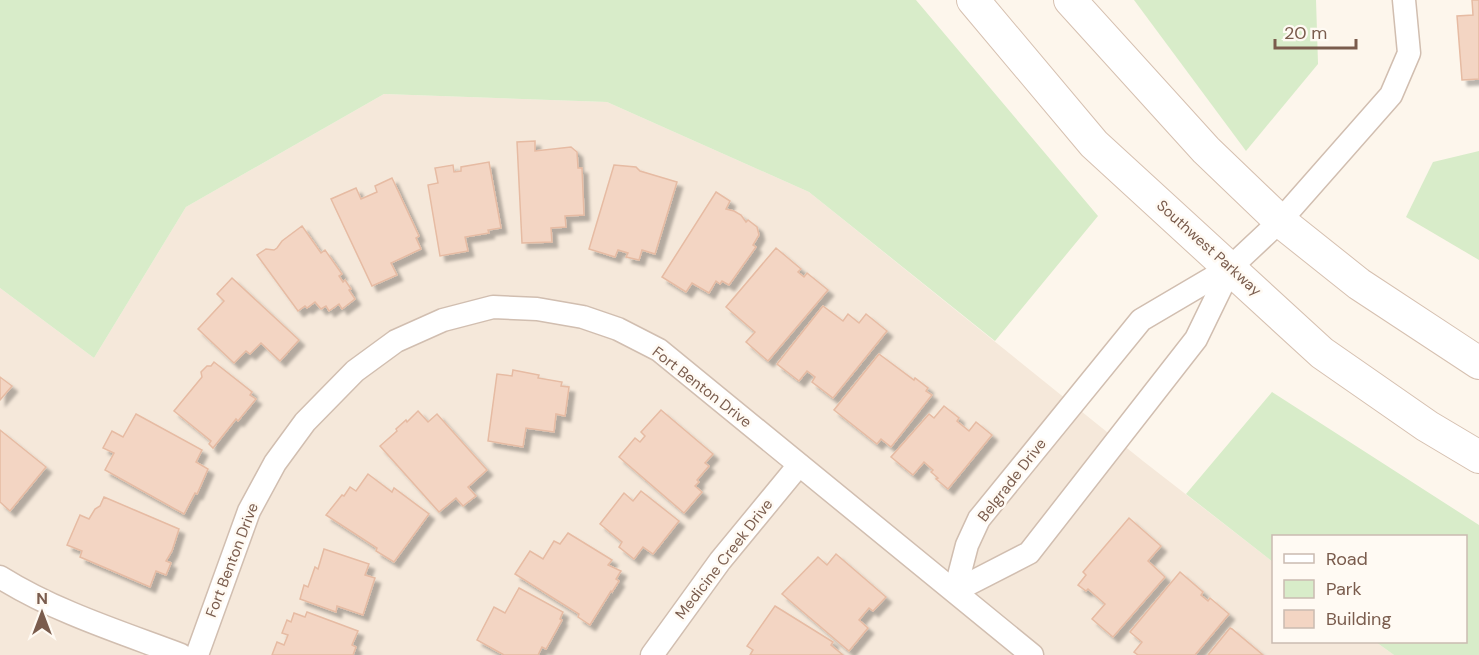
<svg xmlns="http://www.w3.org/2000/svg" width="1479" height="655" font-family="'DM Sans',sans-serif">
<defs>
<filter id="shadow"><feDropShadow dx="5.5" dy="5.5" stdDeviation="1.5" flood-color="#0004"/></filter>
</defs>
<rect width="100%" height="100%" fill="#fdf6ec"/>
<!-- residential -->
<path fill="#f5e8da" d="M384,94l223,8 202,90 334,269 130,101 1,80h102l18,13h-1394v-367l94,70 92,-151z"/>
<!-- green -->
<g fill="#d8ecc9">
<path d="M0,0h916l182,216 -103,125 -186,-149 -202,-90 -223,-8 -198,113 -92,151 -94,-70z"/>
<path d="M1134,0h182l2,64 -72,87z"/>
<path d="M1479,151v109l-73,-43 27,-55z"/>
<path d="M1272,392l207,133v130h-85l-18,-13h90v-106h-192l-1,26 -87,-68z"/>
</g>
<!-- building -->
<g fill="#f3d5c3" stroke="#e6bba3" stroke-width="1.5" filter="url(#shadow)">
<path d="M1472,0h7v79l-17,1 -5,-64 16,-1z"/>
<path d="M535,141v10l36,-4 6,5 1,16h4l2,47 -19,1 1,11 -15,1 1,14 -30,1 -5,-101z"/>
<path d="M489,162l12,66 -13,2 1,3 -24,4 3,14 -28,5 -12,-71 10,-2 -3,-15 18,-3 1,7 7,-1v-4z"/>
<path d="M614,165l22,2 4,4 37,11 -22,72 -13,-4 -3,10 -13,-3 2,-4 -10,-3 -3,7 -26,-8z"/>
<path d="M392,178l27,58 -3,2 5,11 -30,14 6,12 -25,11 -41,-87 25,-11 5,11 16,-7 -2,-6z"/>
<path d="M716,192l14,9 -4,8 8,2 7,4 5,7 2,-2 9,7 2,8 -6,10 3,2 -27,38 -7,-4 -2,3 -4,-3 -7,12 -17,-10 -6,9 -24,-15z"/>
<path d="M302,226l19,27 4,-3 17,24 -3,2 4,6 2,-2 6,9 -2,1 6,9 -13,10 -3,-5 -10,7 -3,-5 -5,3 -6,-7 -8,6 -2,-2 -7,5 -41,-56 9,-6 8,1 3,-2 5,-7z"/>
<path d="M776,248l25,21 -3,3 6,5 3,-4 21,17 -60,71 -22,-19 9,-10 -29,-25z"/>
<path d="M232,278l67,62 -19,21 -19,-18 -11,11 -4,-3 -12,12 -36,-34 26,-28 -7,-7z"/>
<path d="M823,306l20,15 5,-7 11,9 7,-9 21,17 -54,67 -21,-16 3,-5 -8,-6 -8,10 -22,-17z"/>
<path d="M879,354l35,26 1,-2 13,10 -2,3 6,4 -41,52 -10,-8 -4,5 -43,-34z"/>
<path d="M214,362l38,30 -2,3 6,4 -18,22 -2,-2 -23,29 -4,-4 2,-3 -37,-30 28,-34 -1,-5 6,-6h4z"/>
<path d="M513,370l26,5 -1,3 24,4 -1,4 8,1 -4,29 -9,-2 -2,18 -28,-4 -3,19 -35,-6 9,-67 15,2z"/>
<path d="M0,377l12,9 -12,14z"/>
<path d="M944,406l15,12 -2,3 12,10 7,-9 16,13 -44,54 -12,-10 2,-1 -7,-6 2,-2 -9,-8 -11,13 -22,-18 38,-43 5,4z"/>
<path d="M661,410l52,44 -8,9 4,3 -12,14 2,2 -4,4 7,6 -18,21 -65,-56 16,-19 5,4 5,-6 -4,-4z"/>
<path d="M418,411l10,11 9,-8 50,56 -19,17 8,9 -13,10 -7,-8 -17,14 -59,-66 17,-15 -1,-2 10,-9 1,2z"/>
<path d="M136,414l66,36 -6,12 12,7 -11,25 -2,-1 -11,21 -79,-44 9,-17 -11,-5 9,-17 11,6z"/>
<path d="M0,430l46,37 -36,44 -10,-9z"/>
<path d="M368,474l24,18 2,-4 35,26 -35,48 -18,-11 1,-3 -51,-33 16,-20 2,1 6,-9 6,4z"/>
<path d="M641,491l38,30 -26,33 -10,-7 -9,12 -15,-12 3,-5 -22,-18 24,-31 9,8z"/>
<path d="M104,497l75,32 -7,22 -6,10 5,2 -5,12 -10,-4 -6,16 -70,-30 2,-6 -15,-6 13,-30 9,4 6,-10 5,-3z"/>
<path d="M1129,518l32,28 -13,15 17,16 -52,60 -21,-18 13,-15 -17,-15 -2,2 -8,-6 8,-10 -3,-3z"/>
<path d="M568,533l44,27 -4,5 13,6 -5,8 3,2 -7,11 -1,-1 -21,34 -12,-8 1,-3 -64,-40 15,-23 13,8 11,-18 6,3z"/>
<path d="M324,549l45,15 -4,11 10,3 -12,37 -26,-9 -1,6 -36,-13 4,-14 4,2 7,-20 3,2z"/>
<path d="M836,554l50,43 -13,14 -4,-3 -10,12 9,8 -19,23 -67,-57 36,-37 9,8z"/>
<path d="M1180,572l23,20 -2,3 7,6 2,-3 19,16 -34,41h-57l-4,-3 8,-10 -12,-10z"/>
<path d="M519,588l44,24 -3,7 2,1 -16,29 -4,-2 -4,8h-34l-27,-15 17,-33 11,6z"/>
<path d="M775,606l58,36 -2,3 12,10h-93l3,-5 -6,-4z"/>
<path d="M307,612l51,19 -6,14 4,2 -3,8h-81l5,-13 7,3 4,-10 -6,-2 5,-13 4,2 3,-9 11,4z"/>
<path d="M1230,628l2,1 31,26h-55z"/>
</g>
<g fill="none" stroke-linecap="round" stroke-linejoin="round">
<!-- minor casing -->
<g stroke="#d1beb0" stroke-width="25">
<g id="minor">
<path d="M0,577c56,35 120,55 181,78"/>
<path d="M955,591l12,-46 12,-26 162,-199 90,-53 49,-46 111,-126 18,-42 -5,-53"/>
<path d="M955,591l74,-38 167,-214 35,-72"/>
<path d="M197,655l52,-144 26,-48 30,-41 50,-51 41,-30 47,-21 50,-13 44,2 46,8 35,12 41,21 373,305"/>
<path d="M652,655l68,-94 79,-96"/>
</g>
</g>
<!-- secondary casing -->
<g stroke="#d6c0b0" stroke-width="34">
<g id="secondary">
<path d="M973,0l121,144 228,209 105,73 52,31"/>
<path d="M1070,0l136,150 74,71 79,63 120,79"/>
</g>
</g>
<!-- minor -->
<use href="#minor" stroke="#fff" stroke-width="22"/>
<!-- secondary -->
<use href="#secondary" stroke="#fff" stroke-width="32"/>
</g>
<g text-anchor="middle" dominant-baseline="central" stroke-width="5" stroke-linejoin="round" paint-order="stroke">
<!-- street labels -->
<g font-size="15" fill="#7a5c4d" stroke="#fffaf3">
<text transform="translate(1209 248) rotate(42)">Southwest Parkway</text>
<text transform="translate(702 387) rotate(38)">Fort Benton Drive</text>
<text transform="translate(1012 480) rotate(-52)">Belgrade Drive</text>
<text transform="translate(724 559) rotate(-52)">Medicine Creek Drive</text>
<text transform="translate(232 560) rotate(-69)">Fort Benton Drive</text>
</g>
</g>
<!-- legend -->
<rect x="1272" y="535" width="195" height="108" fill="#fffaf3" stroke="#cabbb1" stroke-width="1.5"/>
<rect x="1284" y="554" width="30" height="9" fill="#ffffff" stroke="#cabbb1" stroke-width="1.5"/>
<text x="1326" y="565" font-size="18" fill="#7a5c4d">Road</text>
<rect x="1284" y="580" width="30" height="18" fill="#d8ecc9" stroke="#cabbb1" stroke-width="1.5"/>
<text x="1326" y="595" font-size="18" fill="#7a5c4d">Park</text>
<rect x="1284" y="610" width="30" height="18" fill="#f3d5c3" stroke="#cabbb1" stroke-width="1.5"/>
<text x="1326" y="625" font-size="18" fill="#7a5c4d">Building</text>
<!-- north arrow -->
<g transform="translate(42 613)" stroke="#fffaf3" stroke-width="4.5" paint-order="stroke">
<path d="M0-4.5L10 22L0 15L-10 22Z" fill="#7a5c4d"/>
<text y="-9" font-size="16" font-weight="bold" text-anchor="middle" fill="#7a5c4d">N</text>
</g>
<!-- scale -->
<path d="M1275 39v9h81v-9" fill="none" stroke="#7a5c4d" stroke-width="3"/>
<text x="1284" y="39" font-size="18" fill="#7a5c4d" stroke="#fffaf3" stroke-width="4.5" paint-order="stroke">20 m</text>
</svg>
